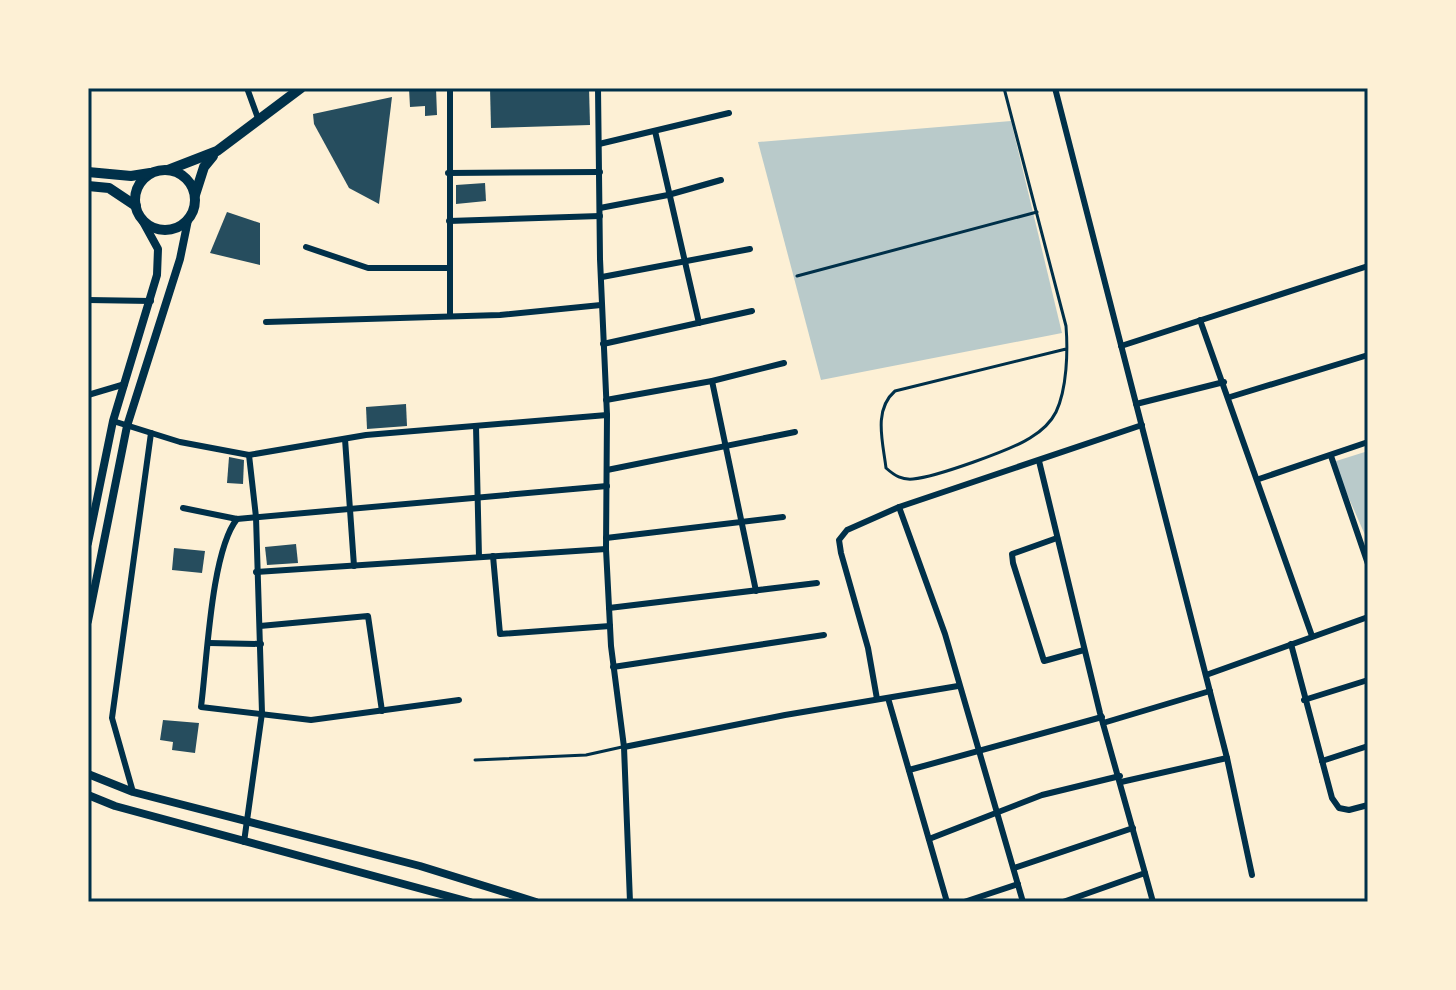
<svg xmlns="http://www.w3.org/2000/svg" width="1456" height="990" font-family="'Fira Sans',sans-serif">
<rect width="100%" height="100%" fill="#fdf0d5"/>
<!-- green -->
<g fill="#b9caca">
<path d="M1011,121l51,212 -241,47 -63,-238z"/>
<path d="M1368,451v83l-3,1 -32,-73z"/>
</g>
<!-- building -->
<g fill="#264d5e">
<path d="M409,88h27l1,27 -12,1v-10l-15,1z"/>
<path d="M490,88h99l1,37 -99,3z"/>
<path d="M392,97l-13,107 -30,-16 -35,-64 -1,-10z"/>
<path d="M485,183l1,18 -30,3v-19z"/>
<path d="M227,212l33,11v42l-50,-12z"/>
<path d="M406,404l1,22 -40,3 -1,-22z"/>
<path d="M229,457l15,3 -1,24 -16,-1z"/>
<path d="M296,544l2,19 -31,2 -2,-18z"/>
<path d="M174,548l31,3 -3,22 -30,-3z"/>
<path d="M163,720l36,3 -4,30 -23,-3 1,-8 -13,-2z"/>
</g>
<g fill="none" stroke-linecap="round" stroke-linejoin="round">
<!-- service -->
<g stroke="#003049" stroke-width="3">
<path d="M1004,88l62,238c2,25 1,63 -10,86 -5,10 -16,20 -26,26 -19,12 -94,39 -117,41 -11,1 -18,-3 -27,-11 -3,-26 -13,-58 9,-77l171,-42"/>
<path d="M797,276l240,-64"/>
<path d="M475,760l111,-5 36,-8"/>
</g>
<!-- minor -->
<g stroke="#003049" stroke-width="6">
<path d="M247,88l12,33"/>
<path d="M450,88v228"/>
<path d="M598,88l2,171 7,156 -1,134 5,97 13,101 6,155"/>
<path d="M1055,88l172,670 25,117"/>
<path d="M655,131l44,192"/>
<path d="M599,144l130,-31"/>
<path d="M448,173l152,-1"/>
<path d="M600,208l68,-13 53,-15"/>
<path d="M449,221l151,-5"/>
<path d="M306,247l62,21h81"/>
<path d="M602,277l148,-28"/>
<path d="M88,300l63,1"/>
<path d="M1200,320l112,316"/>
<path d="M266,322l234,-7 101,-10"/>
<path d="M603,344l149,-33"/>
<path d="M1121,346l247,-80"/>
<path d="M712,381l44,210"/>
<path d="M88,395l37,-11"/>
<path d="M1230,397l138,-42"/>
<path d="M606,400l106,-19 72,-18"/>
<path d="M1136,404l88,-22"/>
<path d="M113,421l67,21 69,13 117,-20 241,-20"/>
<path d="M476,426l3,131"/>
<path d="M345,439l9,127"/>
<path d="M1331,456l37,108"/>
<path d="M1039,461l61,252 45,160 -82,29"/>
<path d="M607,470l188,-38"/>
<path d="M1259,479l109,-37"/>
<path d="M899,507l46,127 78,268"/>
<path d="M183,508l54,11 370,-33"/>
<path d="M237,519c-26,32 -30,143 -36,188l110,13 148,-20"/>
<path d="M606,538l177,-21"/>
<path d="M1057,538l-45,16 1,9 31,98 40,-11"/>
<path d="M493,556l7,78 110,-8"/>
<path d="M256,572l350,-23"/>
<path d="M609,608l208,-25"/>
<path d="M260,626l108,-10 14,95"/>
<path d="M209,643l52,1"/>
<path d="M1291,644l41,154 7,10 10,2 19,-5"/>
<path d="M613,667l211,-32"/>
<path d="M1206,675l162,-58"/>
<path d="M888,698l59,204"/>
<path d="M877,699l-9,-51 -27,-95 -2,-13 8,-10 52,-23 243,-82"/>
<path d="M1304,700l64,-20"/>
<path d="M1103,723l107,-32"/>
<path d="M624,747l161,-32 173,-29"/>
<path d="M1322,761l46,-15"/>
<path d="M909,770l193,-53"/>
<path d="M1121,782l106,-24"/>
<path d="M133,792l-21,-74 39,-285"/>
<path d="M929,839l113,-44 78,-19"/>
<path d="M244,842l18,-129 -6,-196 -7,-62"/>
<path d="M1014,868l119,-40"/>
<path d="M1145,873l8,29"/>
<path d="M964,902l54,-18"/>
</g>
<!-- tertiary -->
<g stroke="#003049" stroke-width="8">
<path d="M88,543l25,-122 44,-146 1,-26 -17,-31"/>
<path d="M88,621l39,-195 53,-167 8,-39"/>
<path d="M88,774l45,18 287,74 116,36"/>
<path d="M88,795l27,11 355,96"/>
</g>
<!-- primary -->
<g stroke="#003049" stroke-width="10">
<path d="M168,170l49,-19 84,-63"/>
<circle cx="165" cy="200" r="30"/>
<path d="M88,172l43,4 19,-3"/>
<path d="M88,186l21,2 27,18"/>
<path d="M195,195l9,-28 9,-11"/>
</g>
</g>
<!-- border -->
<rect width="1456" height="990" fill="none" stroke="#fdf0d5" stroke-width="180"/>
<rect x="90" y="90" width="1276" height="810" fill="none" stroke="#003049" stroke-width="3"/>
</svg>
